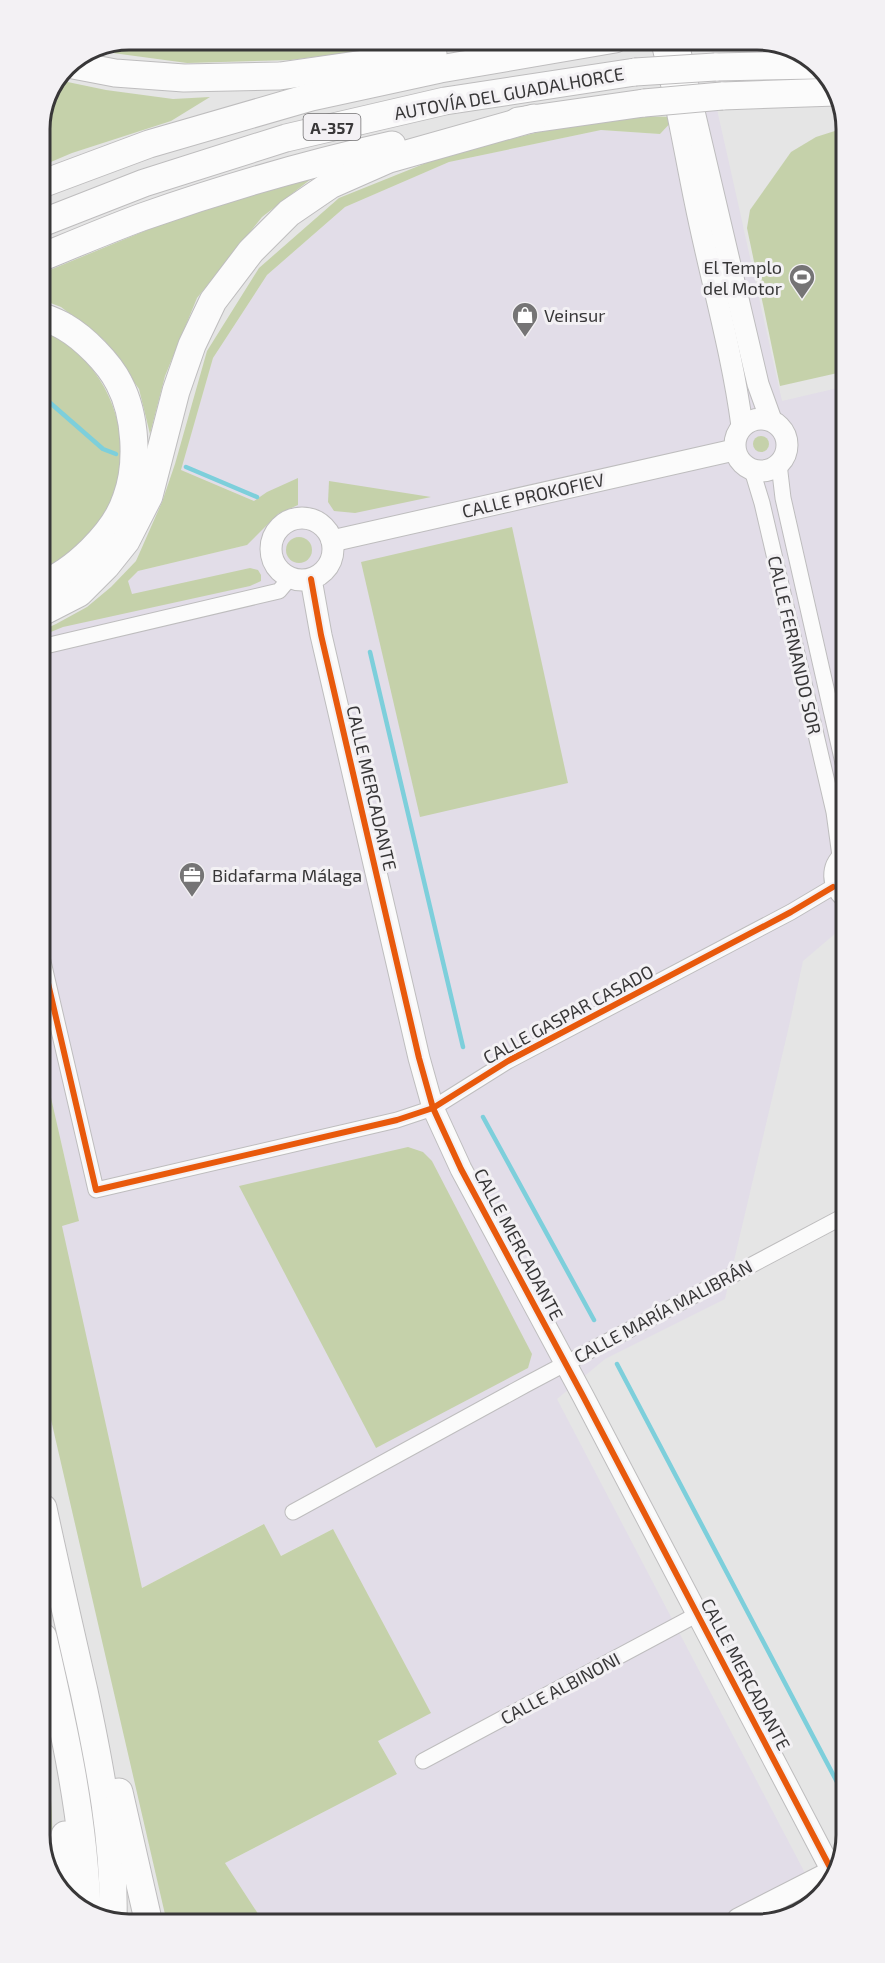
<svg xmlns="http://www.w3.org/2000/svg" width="885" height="1963" font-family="'Exo 2',sans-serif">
<rect width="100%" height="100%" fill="#e5e5e5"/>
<!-- commercial -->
<path fill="#e2dde8" d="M717,109l65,292 60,-14 1,540 -40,34 -14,65 -64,273 -120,60 -48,40 260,497 -31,23 -522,4 -39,-60 172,-89 -19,-33 52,-29 -97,-183 -53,27 -17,-32 -121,64 -81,-363 18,-4 -37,-163 -1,-427 15,-7 31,-17 24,-20 17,-6 10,-10 109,-26 7,-44 -73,-31 32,-112 54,-83 78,-68 104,-45 152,-32 59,4 16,-17z"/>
<!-- green -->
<g fill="#c5d1aa">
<path d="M128,39h323l-160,21 -104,3 -89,-12z"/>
<path d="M58,80l48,10 67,9 37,-2 -39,24 -99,32 -33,14v-44z"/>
<path d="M636,116l40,1 -16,17 -59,-4 -152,32 -104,45 -78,68 -54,83 -32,112 73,31 13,-9 31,-14v27l-20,9 -31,31 -109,26 -10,10 4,13 118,-26 8,2 3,5v6l-11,5 -187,41 -22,9v-5l15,-7 31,-17 24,-20 25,-26 26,-59 13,-38 32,-113 52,-83 80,-70 107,-43 93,-23z"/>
<path d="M841,129l1,243 -62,14 -33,-158 3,-18 41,-58 25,-15z"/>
<path d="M311,179l-49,38 -65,81 -32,78 -15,58 -11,-45 -35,-49 -43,-33 -21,-8v-25l151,-62z"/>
<path d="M40,330c71,28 103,117 65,185 -16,28 -39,40 -65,57z"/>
<circle cx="761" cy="444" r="8"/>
<path d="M329,481l102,16 -76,16 -21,-2 -6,-9z"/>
<path d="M512,527l56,256 -148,34 -59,-255z"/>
<circle cx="299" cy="550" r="13"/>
<path d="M42,1058l37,163 -17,5 80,362 122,-64 17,32 52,-27 98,184 -53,28 19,33 -172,89 39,60h-97l-124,-538z"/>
<path d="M408,1147l15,5 9,9 100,193 -4,14 -152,80 -137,-262z"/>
<path d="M44,1750c9,40 9,84 8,125l-8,-11z"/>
</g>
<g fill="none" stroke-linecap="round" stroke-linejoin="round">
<!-- stream -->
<g stroke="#7dcfdb" stroke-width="4.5">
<path d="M40,394l63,55 13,5"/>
<path d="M186,467l71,30"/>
<path d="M370,652l93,395"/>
<path d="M483,1117l111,203"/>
<path d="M617,1364l229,435"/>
</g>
<!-- street casing -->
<g stroke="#bebdbe" stroke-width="17">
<g id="street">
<path d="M779,464l4,34 60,265"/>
<path d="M752,470l10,33 72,309 6,44"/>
<path d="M41,647l238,-56 11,-13"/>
<path d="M843,853c-16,13 -14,34 0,46"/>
<path d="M41,953l55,237 301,-70 36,-12 75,-47 283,-149 42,-25"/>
<path d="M293,1512l234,-128 317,-168"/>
<path d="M423,1761l275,-147"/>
</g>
</g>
<!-- secondary casing -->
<g stroke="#bebdbe" stroke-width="23">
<g id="secondary">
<path d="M661,39c14,54 23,108 34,162 15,75 37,149 47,225"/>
<path d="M677,39l81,345 13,36"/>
<circle cx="761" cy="445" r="26"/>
<circle cx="302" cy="549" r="31"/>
<path d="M332,541l402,-91"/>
<path d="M311,579l10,56 98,423 14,50 28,61 122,227 250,477"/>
<path d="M738,1919l94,-48"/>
</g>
</g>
<!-- highway casing -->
<g stroke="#bebdbe" stroke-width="29">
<g id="highway">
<path d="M68,64l47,9 69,5 96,-2 153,-22"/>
<path d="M715,67l101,-2"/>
<path d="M722,96l114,-4"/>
<path d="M518,121l126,-18"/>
<path d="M39,185l110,-41 162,-47 129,-28 175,-30"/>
<path d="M39,224l105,-41 142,-45 159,-37 190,-29"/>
<path d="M40,258c34,-14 67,-28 102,-41 82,-29 165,-53 250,-72"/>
<path d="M40,316c8,3 17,6 25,11 19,11 44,36 54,56 17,32 20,82 7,116 -11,34 -53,74 -86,86"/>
<path d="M40,613l39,-20 27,-27 20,-25 23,-45 27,-105 16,-46 21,-44 38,-50 38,-38 41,-28 59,-26 145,-41"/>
<path d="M43,1508c13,61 27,122 41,183 16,75 31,152 29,229"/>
<path d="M43,1637c21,91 41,180 44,274"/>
<path d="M119,1792l30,132"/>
<path d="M65,1893v-58"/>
</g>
</g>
<!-- street -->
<use href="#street" stroke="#fbfbfb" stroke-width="15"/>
<!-- secondary -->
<use href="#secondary" stroke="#fbfbfb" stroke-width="21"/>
<!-- highway -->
<use href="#highway" stroke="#fbfbfb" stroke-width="27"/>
<!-- highway-bridge casing -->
<g stroke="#bebdbe" stroke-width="29" stroke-linecap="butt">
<g id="highway-bridge">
<path d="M635,72l80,-5"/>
<path d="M644,103l78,-7"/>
</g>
</g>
<!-- highway-bridge -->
<use href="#highway-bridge" stroke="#fbfbfb" stroke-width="27"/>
<!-- cycleway casing -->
<g stroke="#f3f1f4" stroke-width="10">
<g id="cycleway">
<path d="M311,579l10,56 98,423 14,50 28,61 122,227 250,477"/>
<path d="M41,953l55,237 301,-70 36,-12 75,-47 283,-149 42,-25"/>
</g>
</g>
<!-- cycleway -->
<use href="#cycleway" stroke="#e8590c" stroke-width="6"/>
</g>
<!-- icons -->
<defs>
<g id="stadium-pin" transform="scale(1.35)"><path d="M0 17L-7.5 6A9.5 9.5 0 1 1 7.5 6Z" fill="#757475" stroke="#f3f1f4"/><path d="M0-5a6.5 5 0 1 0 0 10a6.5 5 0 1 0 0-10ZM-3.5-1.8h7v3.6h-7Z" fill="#fff"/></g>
<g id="shop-pin" transform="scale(1.35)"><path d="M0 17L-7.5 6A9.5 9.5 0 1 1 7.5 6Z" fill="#757475" stroke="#f3f1f4"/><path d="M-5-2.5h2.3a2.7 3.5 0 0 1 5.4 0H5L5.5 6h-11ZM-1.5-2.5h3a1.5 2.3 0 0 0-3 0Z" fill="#fff"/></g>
<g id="office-pin" transform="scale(1.35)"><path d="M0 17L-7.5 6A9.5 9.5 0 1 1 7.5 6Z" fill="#757475" stroke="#f3f1f4"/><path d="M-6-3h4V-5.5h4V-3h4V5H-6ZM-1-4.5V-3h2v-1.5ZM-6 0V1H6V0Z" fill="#fff"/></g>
</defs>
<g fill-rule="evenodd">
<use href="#stadium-pin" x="802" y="277"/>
<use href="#shop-pin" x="525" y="315"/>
<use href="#office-pin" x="192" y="875"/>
</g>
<g text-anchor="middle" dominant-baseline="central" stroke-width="6" stroke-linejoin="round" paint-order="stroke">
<!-- shield labels -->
<rect fill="#f3f1f4" stroke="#706f70" stroke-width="1.5" x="303.5" y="114" width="57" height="26" rx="4.5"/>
<g font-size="16" font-weight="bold" fill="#383738">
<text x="332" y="127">A-357</text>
</g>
<!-- street labels -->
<g font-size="18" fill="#383738" stroke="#f3f1f4">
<text transform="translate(509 93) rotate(-10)">AUTOVÍA DEL GUADALHORCE</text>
<text transform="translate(533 495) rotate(-13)">CALLE PROKOFIEV</text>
<text transform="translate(795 645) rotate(77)">CALLE FERNANDO SOR</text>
<text transform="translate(372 788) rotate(77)">CALLE MERCADANTE</text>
<text transform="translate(568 1014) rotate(-28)">CALLE GASPAR CASADO</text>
<text transform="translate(519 1244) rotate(62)">CALLE MERCADANTE</text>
<text transform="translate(663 1311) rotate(-28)">CALLE MARÍA MALIBRÁN</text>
<text transform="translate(746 1674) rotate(62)">CALLE MERCADANTE</text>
<text transform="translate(560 1688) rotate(-28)">CALLE ALBINONI</text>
</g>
<!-- poi labels -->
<g font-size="18" fill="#383738" stroke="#f3f1f4" text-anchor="start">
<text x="782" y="267" text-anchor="end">El Templo<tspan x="782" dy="21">del Motor</tspan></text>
<text x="544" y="315">Veinsur</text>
<text x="212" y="875">Bidafarma Málaga</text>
</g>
</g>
<!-- crop -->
<path d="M0 0H885V1963H0ZM129 50H757A79 79 0 0 1 836 129V1835A79 79 0 0 1 757 1914H129A79 79 0 0 1 50 1835V129A79 79 0 0 1 129 50Z" fill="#f3f1f4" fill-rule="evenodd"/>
<path fill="none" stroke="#383738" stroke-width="3" d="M129 50H757A79 79 0 0 1 836 129V1835A79 79 0 0 1 757 1914H129A79 79 0 0 1 50 1835V129A79 79 0 0 1 129 50Z"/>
</svg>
